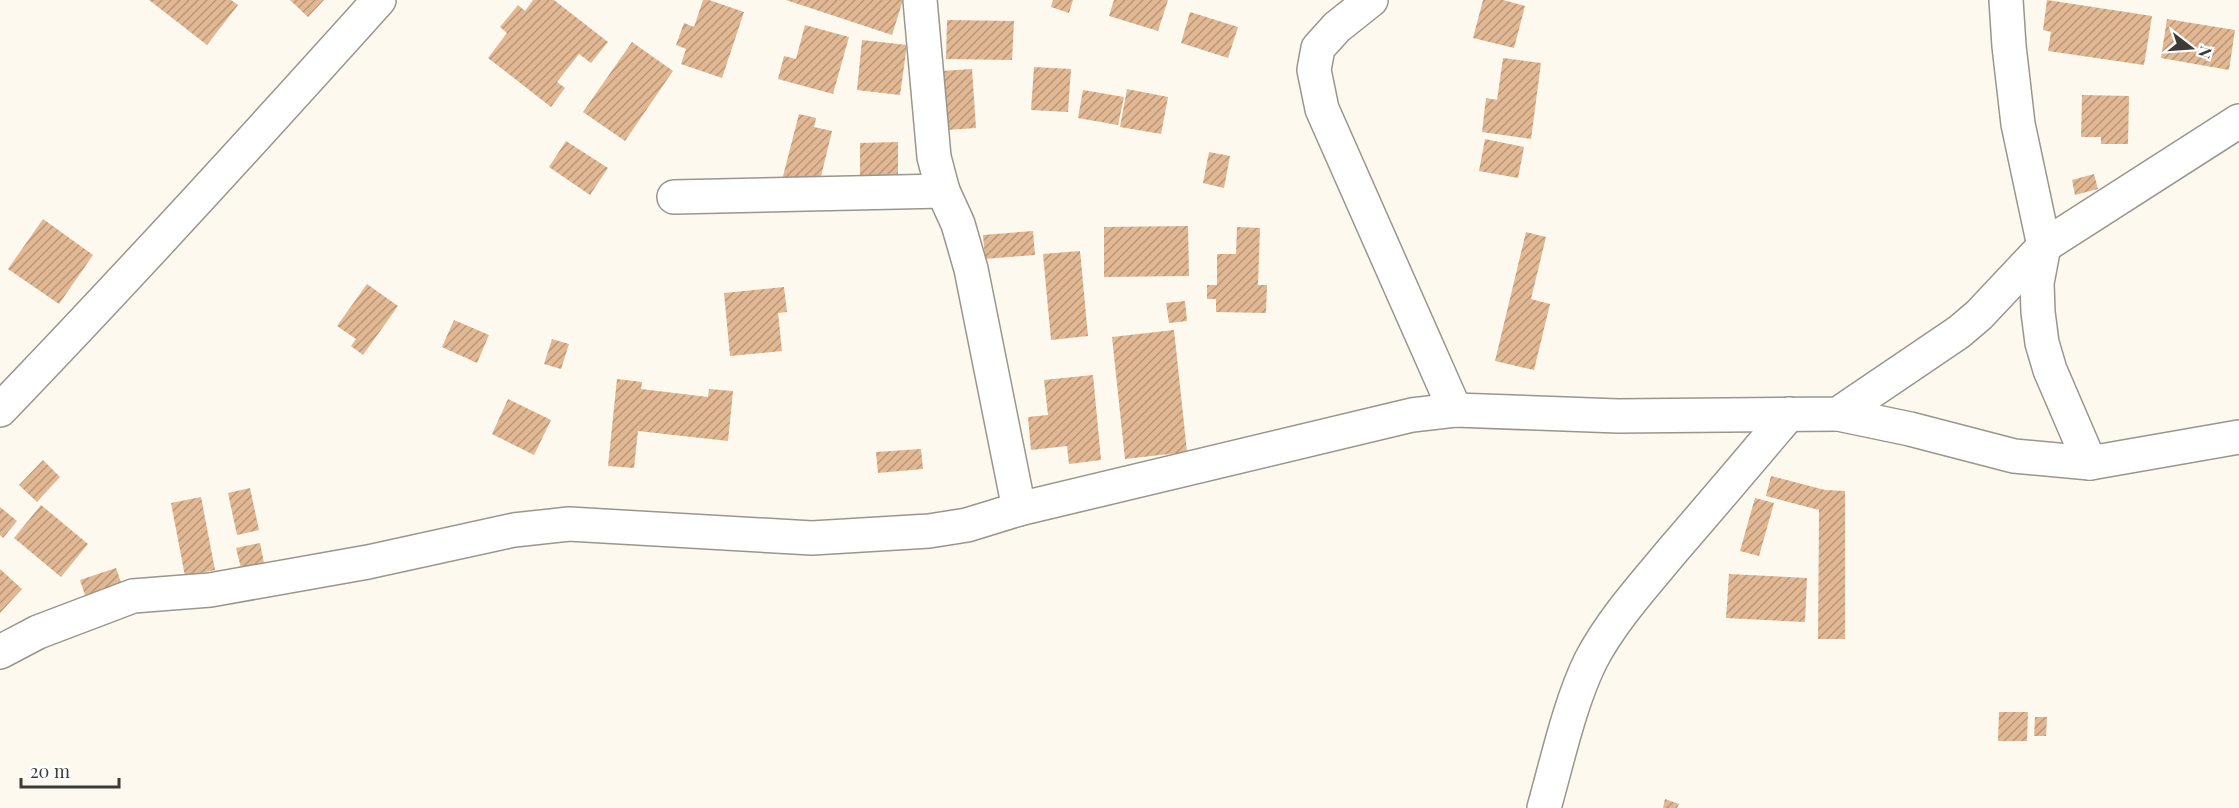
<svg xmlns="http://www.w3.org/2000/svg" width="2239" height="808" font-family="'Playfair Display',serif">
<defs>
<pattern id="building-hatch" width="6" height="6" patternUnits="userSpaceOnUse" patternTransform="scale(1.5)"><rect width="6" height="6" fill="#e1b893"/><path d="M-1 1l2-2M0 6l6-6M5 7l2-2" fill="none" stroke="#b89779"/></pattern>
</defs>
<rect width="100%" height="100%" fill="#fdf9ef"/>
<!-- building -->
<g fill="url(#building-hatch)">
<path d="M149,0h82l7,5 -31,40z"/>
<path d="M290,0h34l-16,17z"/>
<path d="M533,0h21l54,42 -17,21 -12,-9 -22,28 8,6 -14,19 -63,-49 19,-25 -7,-6 18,-22 7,6z"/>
<path d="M703,0h6l35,12 -22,66 -41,-14 5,-15 -10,-4 8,-22 10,4z"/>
<path d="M786,0h117l-11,35z"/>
<path d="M1053,0h20l-4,13 -18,-6z"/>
<path d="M1114,0h54l-10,31 -49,-15z"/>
<path d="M1483,0h20l22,6 -11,42 -41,-10z"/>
<path d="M2047,0l105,16 -8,49 -96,-14 3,-19 -8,-2z"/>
<path d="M1190,12l48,15 -10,31 -47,-15z"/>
<path d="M2167,19l68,11 -6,40 -68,-12z"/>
<path d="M947,20l67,1 -2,39 -66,-1z"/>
<path d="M805,25l44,12 -16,57 -55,-15 6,-23 12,3z"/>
<path d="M862,40l45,5 -7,50 -43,-5z"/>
<path d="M632,42l41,29 -48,70 -42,-29z"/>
<path d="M1503,58l38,5 -10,76 -49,-7 4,-34 11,2z"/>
<path d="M1034,67l37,2 -3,43 -37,-2z"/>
<path d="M972,69l4,59 -29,2 -5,-59z"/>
<path d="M1127,89l41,8 -7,37 -41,-7z"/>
<path d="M1083,90l41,7 -6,28 -40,-7z"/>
<path d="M2082,95l47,1 -1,48h-27v-7h-20z"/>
<path d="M799,114l17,4 -2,9 18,4 -15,62 -36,-9z"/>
<path d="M1485,139l39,8 -6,31 -39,-7z"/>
<path d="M566,141l42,27 -18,27 -41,-28z"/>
<path d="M898,142v43h-38v-42z"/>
<path d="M1209,152l21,4 -6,32 -21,-5z"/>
<path d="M2094,174l4,15 -23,6 -3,-15z"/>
<path d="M43,219l50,36 -34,49 -51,-35z"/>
<path d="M1188,226l1,50 -85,1v-50z"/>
<path d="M1237,227l23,1 -2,57h9l-1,28 -50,-1v-13h-9v-14h10v-31h19z"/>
<path d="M1033,231l2,24 -50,4 -2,-24z"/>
<path d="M1526,232l20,5 -15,62 19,5 -16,66 -39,-9z"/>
<path d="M1080,251l8,85 -37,4 -8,-86z"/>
<path d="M367,284l31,22 -35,49 -12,-9 5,-7 -19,-13z"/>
<path d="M784,287l3,25 -9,1 4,38 -52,5 -6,-63z"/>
<path d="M1185,301l2,20 -18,2 -3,-20z"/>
<path d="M454,320l35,15 -12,28 -35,-16z"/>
<path d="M1174,330l13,122 -62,7 -13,-122z"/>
<path d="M552,339l17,5 -8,25 -17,-5z"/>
<path d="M1093,375l8,85 -32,4 -2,-18 -36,4 -3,-33 20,-2 -4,-35z"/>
<path d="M617,379l25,3 -1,7 67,8 1,-8 24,2 -5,50 -90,-10 -4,37 -26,-2z"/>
<path d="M508,399l43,21 -17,35 -42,-21z"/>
<path d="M921,449l2,20 -45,4 -2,-21z"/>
<path d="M43,460l17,17 -23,25 -18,-17z"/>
<path d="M1771,476l54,14 20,1v148h-27l1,-129 -53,-14z"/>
<path d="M250,488l9,42 -22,5 -9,-42z"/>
<path d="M201,497l14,73 -30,6 -14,-73z"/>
<path d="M1755,498l19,5 -15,53 -19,-5z"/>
<path d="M41,505l47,39 -27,33 -47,-39z"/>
<path d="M0,507l17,14 -14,17 -3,-3z"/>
<path d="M260,543l4,20 -23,5 -5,-20z"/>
<path d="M116,568l9,26 -36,13 -9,-27z"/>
<path d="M0,569l22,20 -22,24z"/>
<path d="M1729,574l78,4 -2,44 -79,-4z"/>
<path d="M1999,712h29l-1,29h-29z"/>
<path d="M2035,717h12l-1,19h-12z"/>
<path d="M1665,799l14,5 -2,4h-14z"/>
</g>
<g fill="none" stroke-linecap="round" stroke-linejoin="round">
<!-- minor casing -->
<g stroke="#9a968d" stroke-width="36">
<g id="minor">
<path d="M920,0l14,157 9,34 15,33 13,45 48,240"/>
<path d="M1371,0l-34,27 -19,21 -4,22 8,39 133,301"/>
<path d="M2006,0l3,46 9,78 26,122 -7,37 1,29 4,31 8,27 40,93"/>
<path d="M674,197l269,-6"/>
<path d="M0,410c129,-134 255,-272 379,-410"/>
<path d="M1838,414l72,15 104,27 76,7 149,-26"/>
<path d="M0,652l38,-20 95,-36 77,-6 158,-28 146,-32 55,-6 243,14 117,-7 38,-6 52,-16 393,-94 43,-5 163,6 220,-2 121,-82 20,-17 65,-69 195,-125"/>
<path d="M1544,808c13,-46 26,-106 47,-148 21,-40 53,-75 82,-110 39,-45 77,-90 116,-136"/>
</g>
</g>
<!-- minor -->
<use href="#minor" stroke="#fff" stroke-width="33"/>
</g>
<!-- north arrow -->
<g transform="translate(2191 48) rotate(107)" stroke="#ffffff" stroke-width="4.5" paint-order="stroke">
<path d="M0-4.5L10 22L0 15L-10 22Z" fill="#3d3b38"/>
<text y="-9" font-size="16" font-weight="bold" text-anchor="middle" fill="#3d3b38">N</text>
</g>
<!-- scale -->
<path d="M21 778v9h98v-9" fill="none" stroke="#3d3b38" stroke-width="3"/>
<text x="30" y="778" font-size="18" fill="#3d3b38" stroke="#ffffff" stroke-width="4.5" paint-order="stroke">20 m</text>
</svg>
